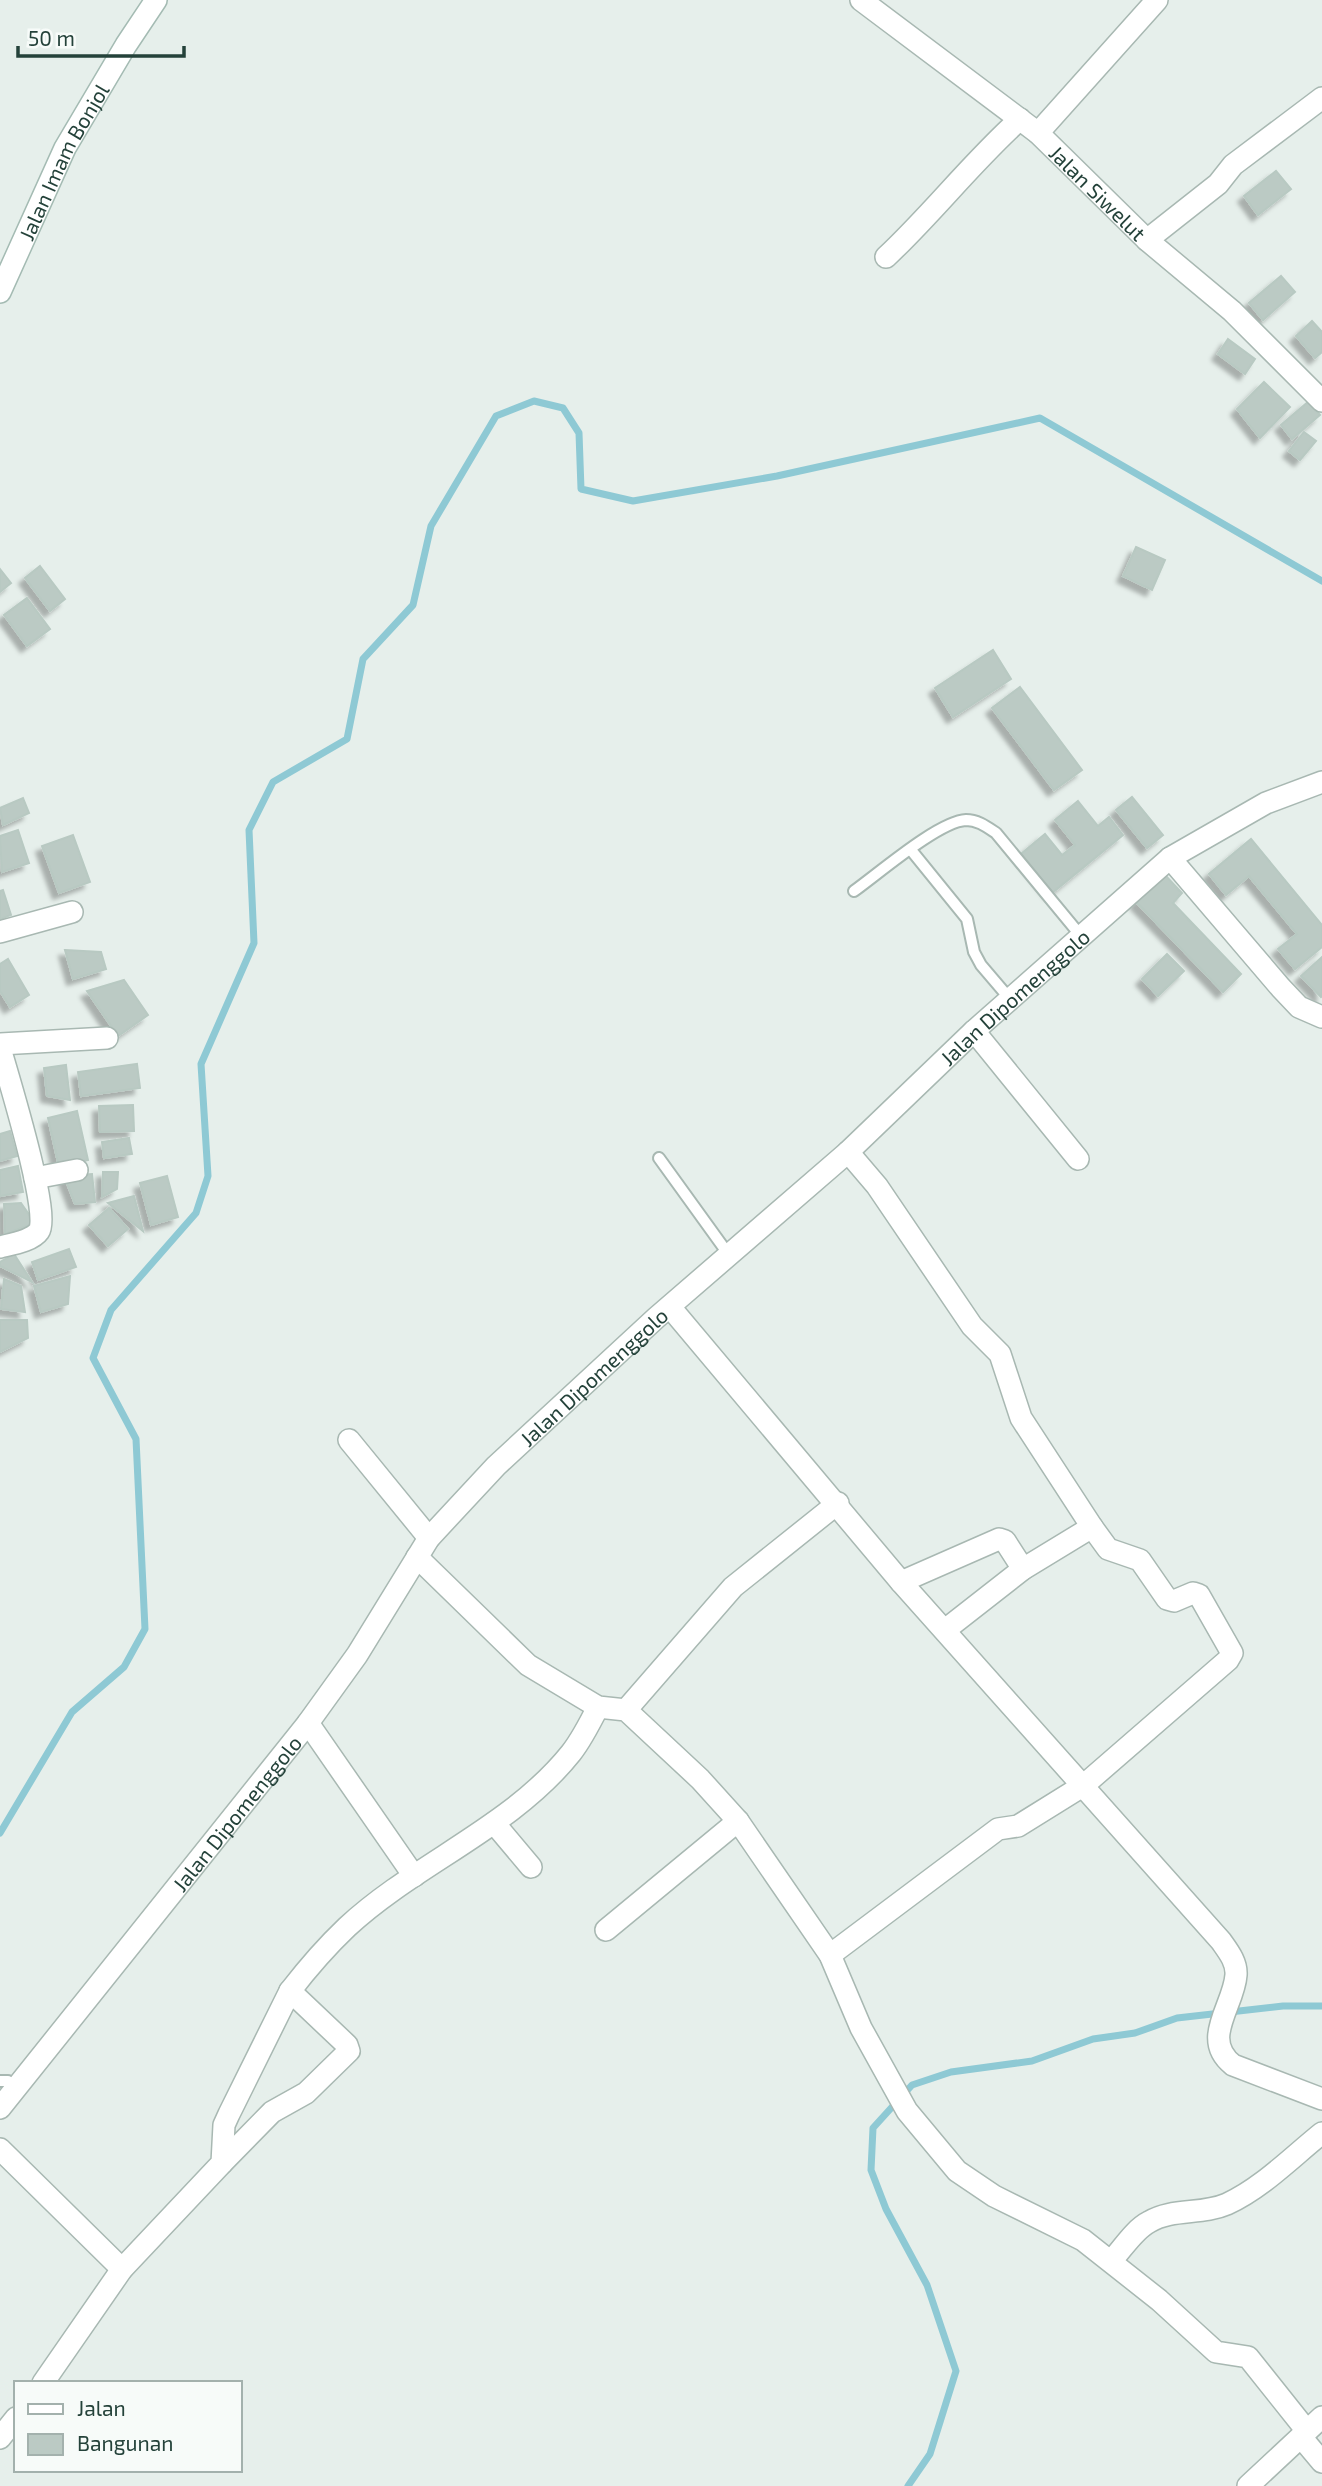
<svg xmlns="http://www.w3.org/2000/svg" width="1322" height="2486" font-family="'Exo 2',sans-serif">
<defs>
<filter id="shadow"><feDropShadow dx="-6" dy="6" stdDeviation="2" flood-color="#0004"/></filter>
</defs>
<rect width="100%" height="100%" fill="#e6efeb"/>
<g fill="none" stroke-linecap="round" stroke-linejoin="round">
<!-- stream -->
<g stroke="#8ec9d4" stroke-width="7">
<path d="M0,1833l72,-121 52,-45 21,-38 -9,-190 -43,-81 18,-48 85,-97 12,-37 -7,-112 53,-121 -5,-113 24,-48 74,-43 16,-80 50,-54 18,-79 65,-110 38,-15 29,7 16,25 2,56 52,12 144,-25 263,-58 282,163"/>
<path d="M908,2486l22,-32 26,-83 -29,-86 -41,-76 -15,-39 2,-42 39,-43 39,-13 81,-11 61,-22 42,-6 42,-15 106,-12h39"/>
</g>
</g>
<!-- building -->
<g fill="#bbcac4" stroke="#b8c9c2" stroke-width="2" filter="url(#shadow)">
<path d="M1276,171l15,18 -33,26 -14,-19z"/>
<path d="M1281,276l14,16 -32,28 -14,-17z"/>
<path d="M1312,321l10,11v20l-7,6 -19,-22z"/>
<path d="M1228,339l27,20 -10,15 -27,-20z"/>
<path d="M1264,382l26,25 -30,31 -23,-29z"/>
<path d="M1308,402l12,13 -28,24 -11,-14z"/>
<path d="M1304,432l12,9 -16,19 -11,-9z"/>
<path d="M1136,547l29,13 -13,30 -29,-14z"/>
<path d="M40,566l25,33 -15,12 -25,-33z"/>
<path d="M0,569l11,14 -11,9z"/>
<path d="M27,598l23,31 -23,17 -23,-31z"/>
<path d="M993,650l18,29 -58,38 -18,-29z"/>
<path d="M1020,687l62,83 -28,20 -62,-82z"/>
<path d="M1132,797l31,38 -16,13 -31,-38z"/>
<path d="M23,798l6,15 -26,12 -3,-17z"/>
<path d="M1078,801l20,25 11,-9 14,18 -71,58 -31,-39 24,-20 17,21 13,-10 -20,-25z"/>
<path d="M18,830l11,33 -27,9 -2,-36z"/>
<path d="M73,835l17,47 -31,11 -17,-47z"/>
<path d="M1251,839l71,86v22l-27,22 -17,-20 19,-15 -48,-58 -23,19 -17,-21z"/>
<path d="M1164,874l18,19 -9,10 68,71 -18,18 -87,-90z"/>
<path d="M3,890l8,25 -11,4v-28z"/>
<path d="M65,950l36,2 5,17 -33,10z"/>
<path d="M1167,954l17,17 -26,25 -16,-17z"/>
<path d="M1322,957v39l-1,1 -20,-21z"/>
<path d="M8,959l21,36 -19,12 -10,-16v-27z"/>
<path d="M124,980l24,35 -30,21 -31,-45z"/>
<path d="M137,1064l3,24 -59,8 -3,-24z"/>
<path d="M66,1065l4,35 -23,-4 -3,-28z"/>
<path d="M133,1105l1,26 -34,1 -1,-26z"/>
<path d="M77,1111l11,49 -29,7 -11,-49z"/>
<path d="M10,1131l7,25 -17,5v-27z"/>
<path d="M129,1138l3,16 -28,4 -2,-16z"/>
<path d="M18,1166l5,26 -23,4v-26z"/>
<path d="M103,1172h15l-1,17 -15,8z"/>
<path d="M92,1174l3,28 -20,2 -11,-28z"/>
<path d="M167,1176l11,41 -27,8 -11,-42z"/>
<path d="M134,1196l9,35 -35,-28z"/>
<path d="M21,1203l14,20 -30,11 -1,-30z"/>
<path d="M109,1208l19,21 -20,17 -19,-21z"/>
<path d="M69,1249l7,18 -38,13 -6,-18z"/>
<path d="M14,1254l18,28 -32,-16v-4z"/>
<path d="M70,1276l-2,28 -27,8 -7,-26z"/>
<path d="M4,1279l17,7 4,26 -24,-3z"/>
<path d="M0,1320h27l1,18 -28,14z"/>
</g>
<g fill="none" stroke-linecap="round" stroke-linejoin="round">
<!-- lane casing -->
<g stroke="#a8b8b2" stroke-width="14">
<g id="lane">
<path d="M911,850l56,69 7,33 7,13 29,34"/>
<path d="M854,891c24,-17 85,-70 112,-71 12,0 21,7 30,13l85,103"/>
<path d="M659,1158l70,97"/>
<path d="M0,2081h8l8,6"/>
</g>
</g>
<!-- street casing -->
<g stroke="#a8b8b2" stroke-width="24">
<g id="street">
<path id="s1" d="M861,0l177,133 109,107 85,71 90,90"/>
<path d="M1038,133l119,-133"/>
<path d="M1147,240l71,-56 15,-19 89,-67"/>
<path d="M886,257c47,-44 86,-95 134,-138"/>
<path d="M1170,858l111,130 18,19 23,10"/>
<path d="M0,932l72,-20"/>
<path d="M974,1031l104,128"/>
<path d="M0,1044l107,-6"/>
<path d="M0,1048c7,25 51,167 39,183 -7,10 -27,13 -39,16"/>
<path d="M35,1178l42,-8"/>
<path d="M670,1307l231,275 320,359c7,10 16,21 15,34 -2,31 -36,64 -3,90l89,34"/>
<path d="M349,1440l80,98"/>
<path d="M417,1557l111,108 70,42 28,3 74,69 38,42 92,134 31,73 46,83 50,60 37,25 89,44 76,60 57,52 32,5 59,74"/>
<path d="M901,1582l98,-43 6,2 18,28"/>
<path d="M945,1630l78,-61 69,-42"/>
<path d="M626,1710l107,-123 105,-84"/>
<path d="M308,1723l106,153"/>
<path d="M494,1823l37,44"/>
<path d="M606,1930l132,-109"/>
<path d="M830,1955l168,-126 20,-3 66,-41 144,-125 4,-7 -33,-58 -6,-2 -19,8 -7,-2 -27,-39 -32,-11 -16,-22 -71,-109 -21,-64 -28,-28 -95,-140 -29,-34"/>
<path id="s2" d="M0,2108l308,-385 49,-68 72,-117 67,-72 160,-148 192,-166 126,-121 196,-173 96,-55 56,-21"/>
<path d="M0,2149l122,120"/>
<path d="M222,2163l50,-51 34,-19 43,-42 -2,-6 -57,-54"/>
<path d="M1112,2260c11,-12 23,-31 37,-38 23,-14 53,-7 78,-18 35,-16 65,-47 95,-71"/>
<path d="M43,2383l79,-114 100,-106 2,-38 5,-11 61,-123c17,-22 37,-45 57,-64 69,-64 164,-99 224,-174 11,-14 19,-30 27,-46"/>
<path d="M1301,2437l21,25"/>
<path d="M0,2438l16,-20"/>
<path d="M1248,2486l74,-69"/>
</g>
</g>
<!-- secondary casing -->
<g stroke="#a4bbb3" stroke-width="24">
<g id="secondary">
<path id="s3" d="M0,292l65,-144 61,-103 30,-45"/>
</g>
</g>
<!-- lane -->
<use href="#lane" stroke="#fff" stroke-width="10"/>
<!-- street -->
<use href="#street" stroke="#fff" stroke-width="21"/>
<!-- secondary -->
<use href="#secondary" stroke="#fff" stroke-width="21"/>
</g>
<g text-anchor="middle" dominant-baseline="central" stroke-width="5" stroke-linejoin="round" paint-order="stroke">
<!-- street labels -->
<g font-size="21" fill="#24423a" stroke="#f7fbf9">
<text stroke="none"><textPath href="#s3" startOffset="145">Jalan Imam Bonjol</textPath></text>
<text stroke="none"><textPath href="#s1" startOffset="306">Jalan Siwelut</textPath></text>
<text stroke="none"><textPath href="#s2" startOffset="1512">Jalan Dipomenggolo</textPath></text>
<text stroke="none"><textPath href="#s2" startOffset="945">Jalan Dipomenggolo</textPath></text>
<text stroke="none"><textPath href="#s2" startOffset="378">Jalan Dipomenggolo</textPath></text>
</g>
</g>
<!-- legend -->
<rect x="14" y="2381" width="228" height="91" fill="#f7fbf9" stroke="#a3b1ad" stroke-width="2"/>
<rect x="28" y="2404" width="35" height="10" fill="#ffffff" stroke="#a3b1ad" stroke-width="2"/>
<text x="77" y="2416" font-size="21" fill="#24423a">Jalan</text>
<rect x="28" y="2434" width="35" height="21" fill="#bbcac4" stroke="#a3b1ad" stroke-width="2"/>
<text x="77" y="2451" font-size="21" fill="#24423a">Bangunan</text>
<!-- scale -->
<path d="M18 46v10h166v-10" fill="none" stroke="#24423a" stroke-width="3.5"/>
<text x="28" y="46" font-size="21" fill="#24423a" stroke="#f7fbf9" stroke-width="5" paint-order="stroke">50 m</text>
</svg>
